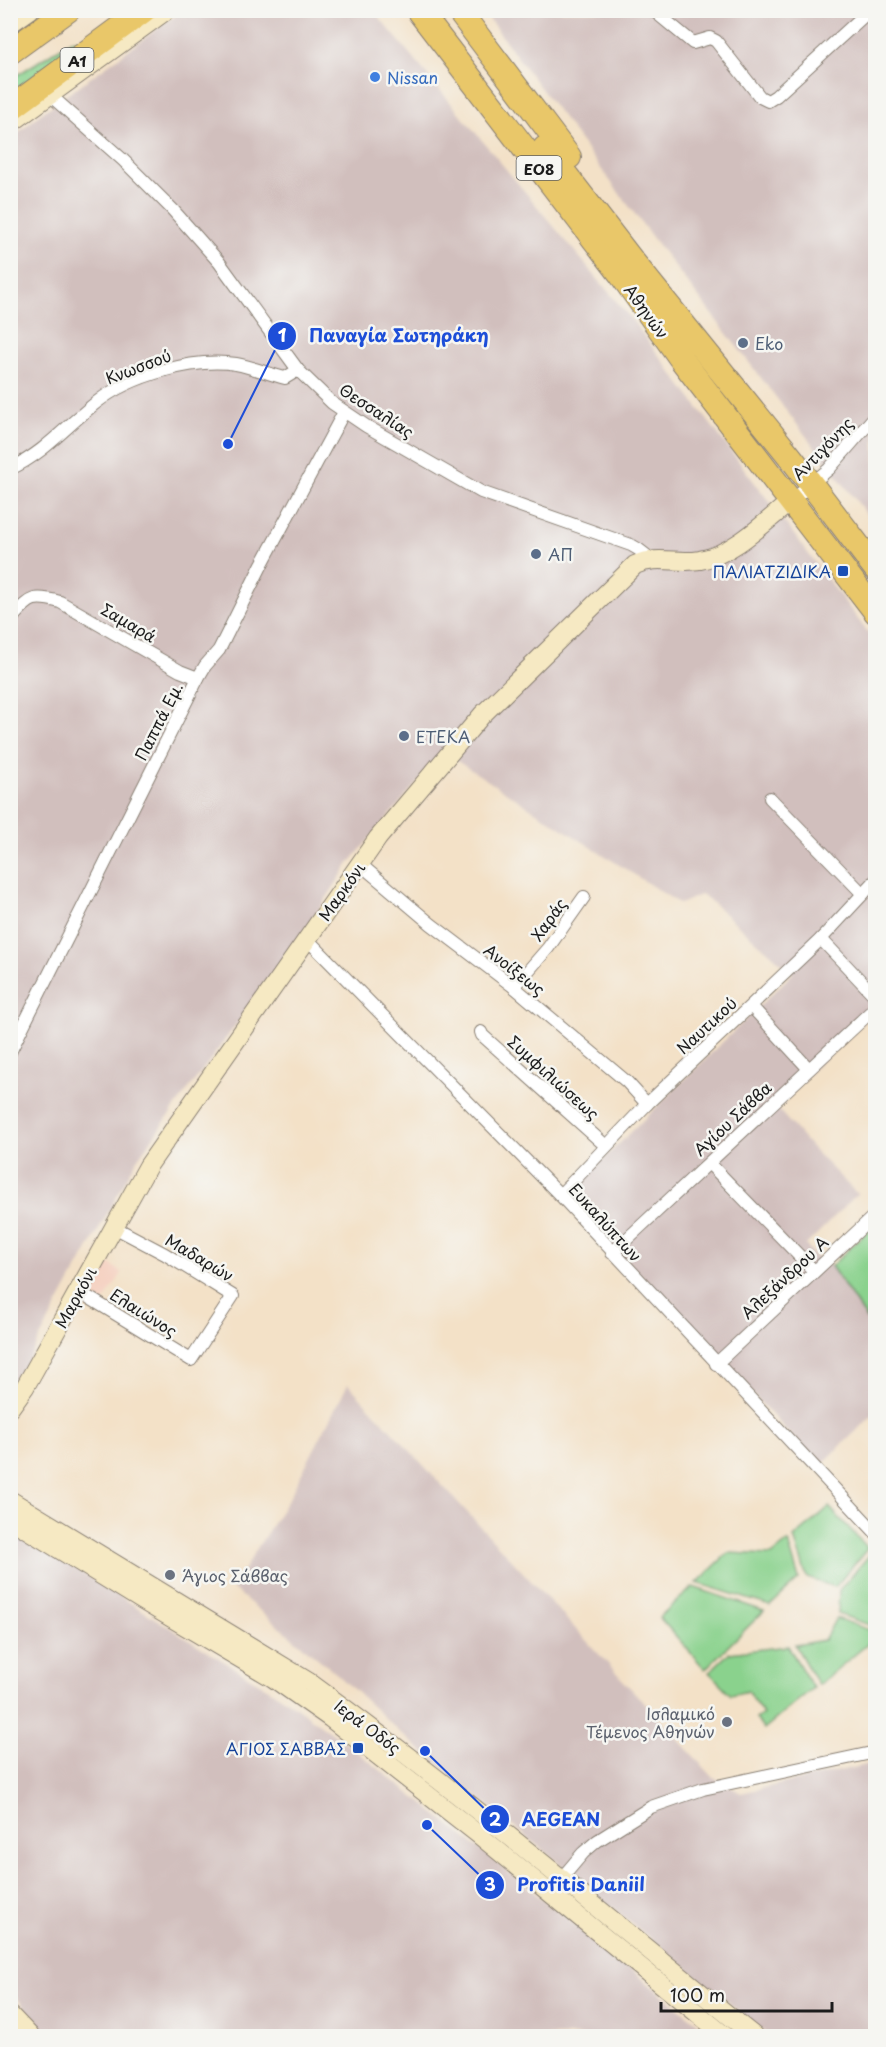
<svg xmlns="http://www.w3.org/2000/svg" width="886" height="2047" font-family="'Playpen Sans',sans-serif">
<rect width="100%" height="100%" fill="#f6f6f2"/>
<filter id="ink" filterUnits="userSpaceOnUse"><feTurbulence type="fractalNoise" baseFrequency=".0167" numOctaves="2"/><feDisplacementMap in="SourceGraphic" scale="12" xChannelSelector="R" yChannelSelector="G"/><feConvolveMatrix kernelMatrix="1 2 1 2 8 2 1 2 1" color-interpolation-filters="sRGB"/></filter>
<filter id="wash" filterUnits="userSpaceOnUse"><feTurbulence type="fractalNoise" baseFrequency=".008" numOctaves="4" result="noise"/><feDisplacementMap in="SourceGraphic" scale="24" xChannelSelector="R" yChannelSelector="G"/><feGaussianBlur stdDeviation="1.35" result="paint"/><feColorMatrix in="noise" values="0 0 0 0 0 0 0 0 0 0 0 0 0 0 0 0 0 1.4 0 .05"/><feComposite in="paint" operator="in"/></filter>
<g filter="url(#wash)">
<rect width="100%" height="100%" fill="#f3e1c7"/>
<!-- built -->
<path fill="#f5d2c2" d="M102,1258l20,15 -19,30 -20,-12z"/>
<!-- industrial -->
<g fill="#d1bfbd">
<path d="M182,11h192l258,309 243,322v368l-100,96 36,41 46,47 -51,51 9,11 16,10 44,65v82l-55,53 -254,-270 227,-223 -91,-79 -22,10 -237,-152 -93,110 -45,69 -168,228 -126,232v-1252l27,-23z"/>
<path d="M483,11h392v514l-220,-284z"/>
<path d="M348,1384l366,394 27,15 134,-30v273h-106l-366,-301 -66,-61 -105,-86 57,-90z"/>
<path d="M10,1528l276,172 69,50 359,286h-665l-38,-45z"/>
</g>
<!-- green -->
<g fill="#8ad28d" stroke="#537754" stroke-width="1.5">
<path d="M74,39l4,4 -67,50v-14z"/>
<path d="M875,1224v107l-44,-65z"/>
<path d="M829,1507l39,41 -33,39 -28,-9 -13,-40z"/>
<path d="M788,1542l11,37 -29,27 -73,-23 31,-30 44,2z"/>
<path d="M872,1552l3,4v71l-37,-13 1,-24z"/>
<path d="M693,1587l71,24 -59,58 -46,-52z"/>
<path d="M836,1618l39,14v6l-57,47 -23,-40 29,-5z"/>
<path d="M788,1646l25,42 -49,41 -8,-10 7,-5 -15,-23 -17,4 -22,-23 20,-19z"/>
</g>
</g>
<g filter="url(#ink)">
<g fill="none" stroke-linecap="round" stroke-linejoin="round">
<!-- street casing -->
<g stroke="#887e72" stroke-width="14">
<g id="street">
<path d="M653,10l40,33 17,-5 6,3 44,56 8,4 8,-5 94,-86"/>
<path d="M50,95l73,65 49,49 47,53 79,108 34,33 34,23 115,66 150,53 7,4 13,10"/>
<path d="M10,469c36,-17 57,-44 87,-67 33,-26 97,-45 139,-38 16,3 33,10 49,14l13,-8"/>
<path d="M790,502l39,-33 47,-54"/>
<path d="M10,620c20,-21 20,-26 50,-18l120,69 18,7"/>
<path d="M770,798l93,96"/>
<path d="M360,864l71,60 83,63 113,95 20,22"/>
<path d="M307,939l253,256 316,338"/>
<path d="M821,939l55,58"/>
<path d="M514,987l34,-39 36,-51"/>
<path d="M751,1006l58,63"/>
<path d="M481,1032l1,3 124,111"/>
<path d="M10,1052l188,-374 7,-12 14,-16 43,-86 82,-152"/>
<path d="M709,1163l105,108"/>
<path d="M560,1195l87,-91 174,-165 55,-59"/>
<path d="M612,1253l264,-246"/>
<path d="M78,1291l113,69 42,-64 -68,-42 -51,-27"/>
<path d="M716,1364l160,-150"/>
<path d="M561,1879l22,-26 14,-12 54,-34 52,-18 173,-37"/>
</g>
</g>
<!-- secondary casing -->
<g stroke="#887e72" stroke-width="20">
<g id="secondary">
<path d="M10,24l20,-14"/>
<path d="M10,124l157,-114"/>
<path d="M10,1408l15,-21 123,-221 230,-328 104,-123 153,-150c21,-10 43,-1 65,-5 32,-5 65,-38 90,-58"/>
<path d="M10,1500l299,182c153,111 298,235 445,354"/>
<path d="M10,1519l133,82 130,77 57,40 149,117 246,201"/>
<path d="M10,2015l20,21"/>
<path d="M10,2035l2,1"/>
</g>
</g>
<!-- highway casing -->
<g stroke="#887e72" stroke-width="26">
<g id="highway">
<path d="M418,10l202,263 62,87 194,252"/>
<path d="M458,10l111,147"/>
<path d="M10,52l58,-42"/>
<path d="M10,109l134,-99"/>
<path d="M545,148l88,114 159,197 84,110"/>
</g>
</g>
<!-- street -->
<use href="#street" stroke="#fff" stroke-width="12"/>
<!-- secondary -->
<use href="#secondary" stroke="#f6e9c3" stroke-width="18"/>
<!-- highway -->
<use href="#highway" stroke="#e9c769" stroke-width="24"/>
</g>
</g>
<!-- markers -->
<circle fill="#3f7fe0" stroke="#f6f6f2" stroke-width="2" cx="375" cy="77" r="6"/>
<g fill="#5c6f8a" stroke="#f6f6f2" stroke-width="2">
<circle cx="743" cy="343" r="6"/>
<circle cx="536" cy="554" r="6"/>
<circle cx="404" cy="736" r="6"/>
</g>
<g fill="#1a4fb4" stroke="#f6f6f2" stroke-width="2">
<rect x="837" y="565" width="12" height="12" rx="3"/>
<rect x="352" y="1742" width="12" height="12" rx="3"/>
</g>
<g fill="#6b7280" stroke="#f6f6f2" stroke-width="2">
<circle cx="170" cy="1575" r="6"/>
<circle cx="727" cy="1722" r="6"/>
</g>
<g text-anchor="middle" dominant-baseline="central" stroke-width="5" stroke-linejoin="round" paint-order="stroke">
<!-- shield labels -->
<g fill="#f6f6f2" stroke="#5d5d5c" stroke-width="1.5">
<rect x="60.5" y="48" width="33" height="24" rx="4.5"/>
<rect x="516.5" y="156" width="45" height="24" rx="4.5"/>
</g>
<g font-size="15" font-weight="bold" fill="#1c1c1c">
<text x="77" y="60">Α1</text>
<text x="539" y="168">ΕΟ8</text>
</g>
<!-- shop labels -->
<g font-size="16" fill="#366cbe" stroke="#f6f6f2" text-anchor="start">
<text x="387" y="77">Nissan</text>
</g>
<!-- street labels -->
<g font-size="16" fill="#1c1c1c" stroke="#f6f6f2">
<text transform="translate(647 311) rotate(54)">Αθηνών</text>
<text transform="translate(138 366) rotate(-21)">Κνωσσού</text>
<text transform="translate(377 410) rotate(33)">Θεσσαλίας</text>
<text transform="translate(822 448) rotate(-46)">Αντιγόνης</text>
<text transform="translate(129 622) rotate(30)">Σαμαρά</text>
<text transform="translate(158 721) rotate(-63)">Παππά Εμ.</text>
<text transform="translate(341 891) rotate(-55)">Μαρκόνι</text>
<text transform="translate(548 919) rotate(-54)">Χαράς</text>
<text transform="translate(515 969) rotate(38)">Ανοίξεως</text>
<text transform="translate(706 1025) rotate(-43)">Ναυτικού</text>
<text transform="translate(554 1077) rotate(42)">Συμφιλιώσεως</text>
<text transform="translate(732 1118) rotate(-43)">Αγίου Σάββα</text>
<text transform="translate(606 1222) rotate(48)">Ευκαλύπτων</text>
<text transform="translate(200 1257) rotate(31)">Μαδαρών</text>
<text transform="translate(784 1277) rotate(-43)">Αλεξάνδρου Α</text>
<text transform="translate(75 1297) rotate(-61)">Μαρκόνι</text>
<text transform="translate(144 1312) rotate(32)">Ελαιώνος</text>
<text transform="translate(368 1726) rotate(37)">Ιερά Οδός</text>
</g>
<!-- service labels -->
<g font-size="16" fill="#4e5e75" stroke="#f6f6f2" text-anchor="start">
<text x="755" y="343">Eko</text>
<text x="548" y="554">ΑΠ</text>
<text x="416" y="736">ΕΤΕΚΑ</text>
</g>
<!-- transit labels -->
<g font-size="16" fill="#164399" stroke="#f6f6f2" text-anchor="end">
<text x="831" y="571">ΠΑΛΙΑΤΖΙΔΙΚΑ</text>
<text x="346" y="1748">ΑΓΙΟΣ ΣΑΒΒΑΣ</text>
</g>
<!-- worship labels -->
<g font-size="16" fill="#5b616d" stroke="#f6f6f2" text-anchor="start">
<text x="182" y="1575">Άγιος Σάββας</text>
<text x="715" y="1713" text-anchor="end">Ισλαμικό<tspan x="715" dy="18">Τέμενος Αθηνών</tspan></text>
</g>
</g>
<!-- callouts -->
<path fill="none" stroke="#1d4ed8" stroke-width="2" d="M228 444L282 336M425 1751L495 1819M427 1825L490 1885"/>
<g fill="#1d4ed8" stroke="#f6f6f2" stroke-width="2">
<circle cx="228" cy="444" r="6"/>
<circle cx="425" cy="1751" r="6"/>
<circle cx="427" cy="1825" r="6"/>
<circle cx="282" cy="336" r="15"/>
<circle cx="495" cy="1819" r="15"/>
<circle cx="490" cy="1885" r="15"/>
</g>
<g font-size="18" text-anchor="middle" font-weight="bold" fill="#fff">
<text x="282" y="342">1</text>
<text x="495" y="1826">2</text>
<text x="490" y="1891">3</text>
</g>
<g font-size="18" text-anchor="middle" font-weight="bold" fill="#1d4ed8" stroke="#f6f6f2" stroke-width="5" stroke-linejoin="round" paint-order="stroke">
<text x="399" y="342">Παναγία Σωτηράκη</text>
<text x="561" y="1826">AEGEAN</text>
<text x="581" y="1891">Profitis Daniil</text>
</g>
<!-- margin -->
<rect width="886" height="2047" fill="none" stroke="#f6f6f2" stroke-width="36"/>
<!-- scale -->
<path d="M661 2002v9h171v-9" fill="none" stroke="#1c1c1c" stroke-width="3"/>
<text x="670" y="2002" font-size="18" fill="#1c1c1c" stroke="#f6f6f2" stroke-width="4.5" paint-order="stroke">100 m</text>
</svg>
